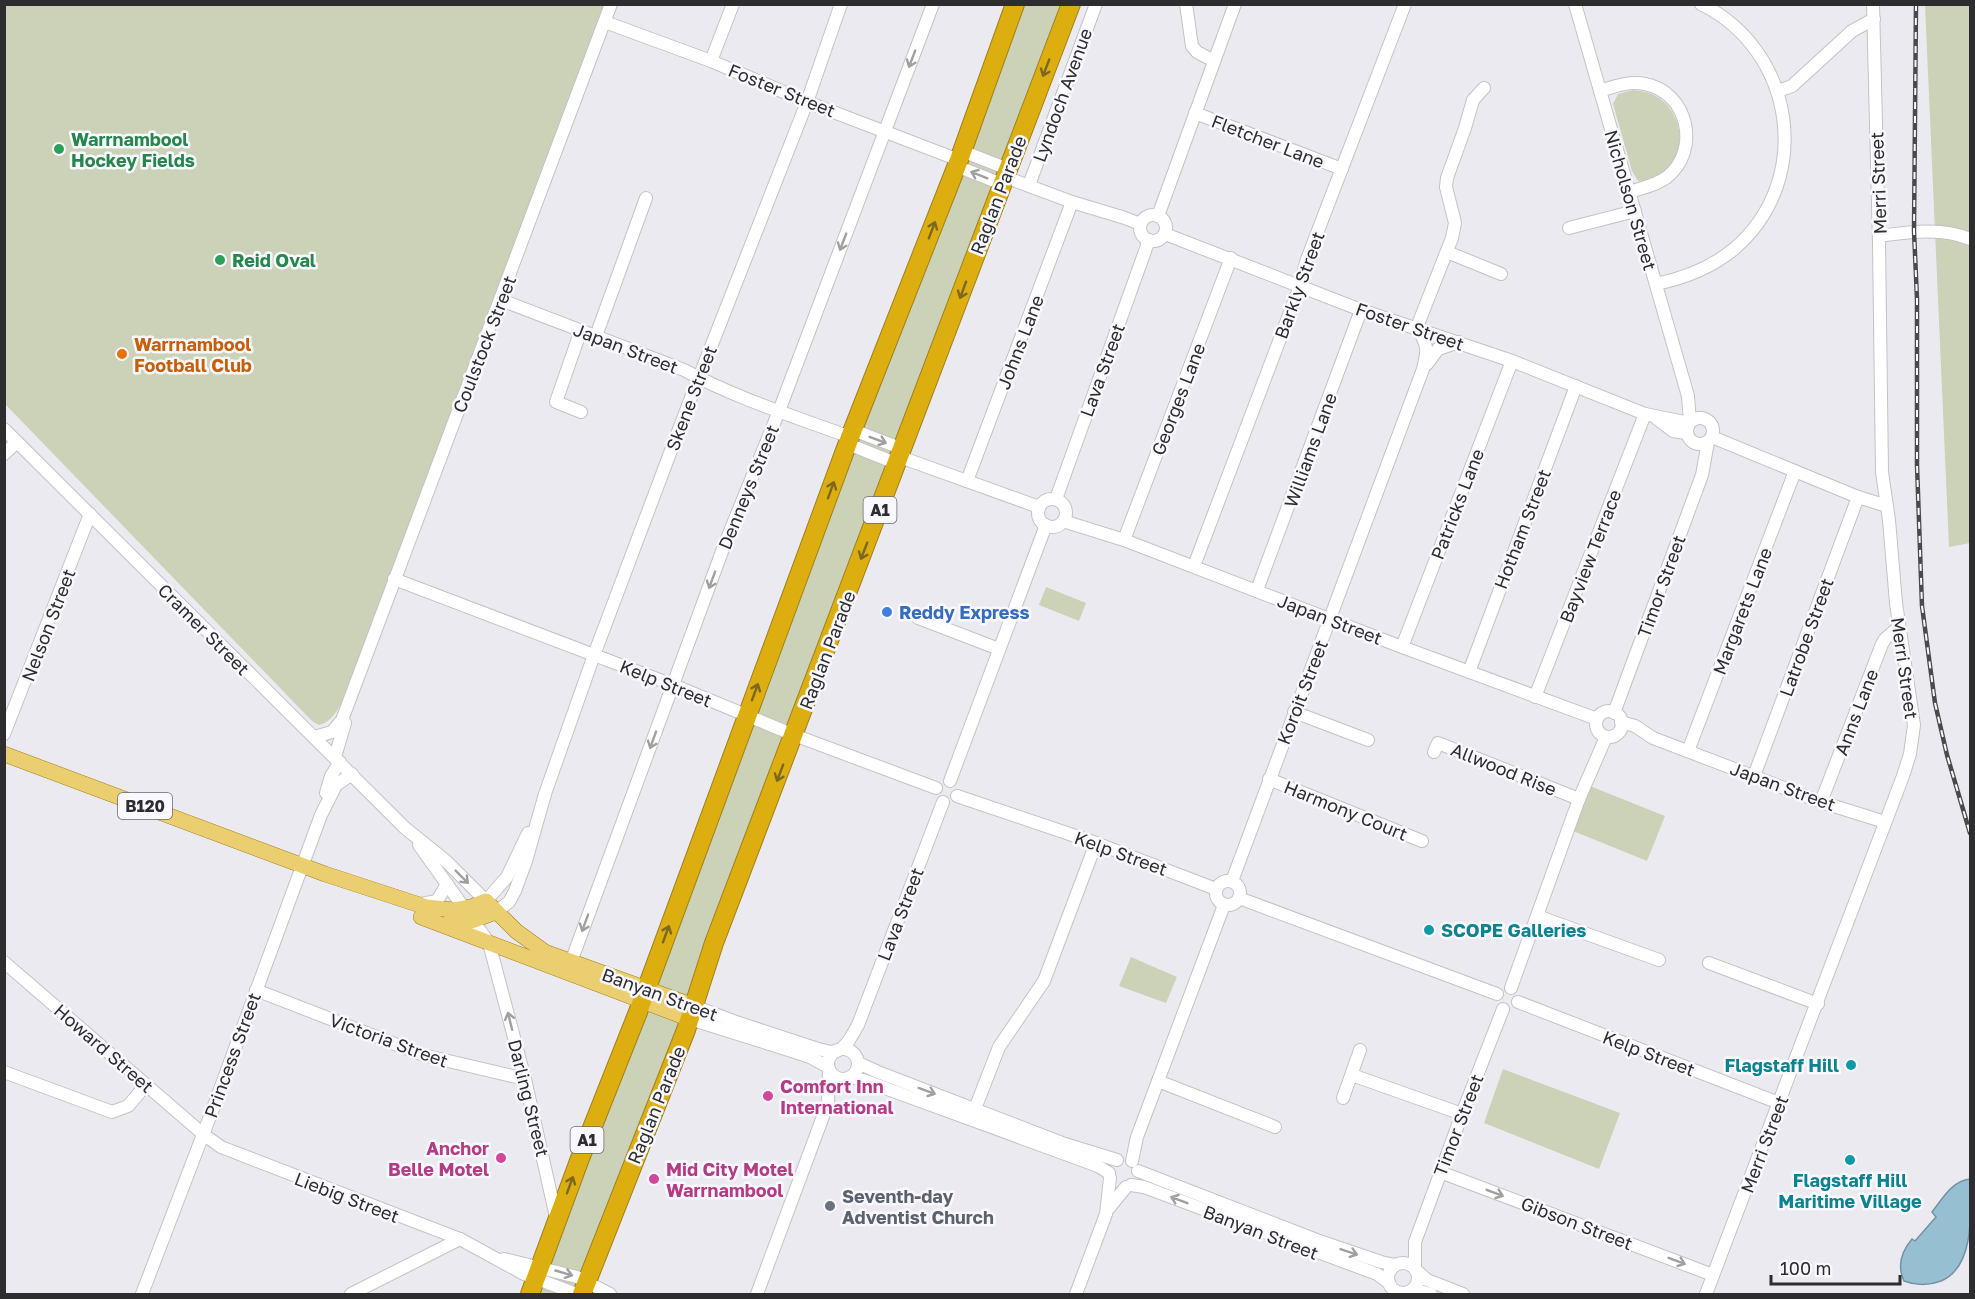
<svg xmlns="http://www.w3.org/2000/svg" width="1975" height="1299" font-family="'Golos Text',sans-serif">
<rect width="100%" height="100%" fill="#eceaf1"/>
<!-- green -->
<g fill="#cbd2b7">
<path d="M5,5h602l-255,675c-8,16 -15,41 -33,45l-7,-4 -307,-317z"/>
<path d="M1015,5h54l-487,1289h-52z"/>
<path d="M1925,5h45v538l-21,4z"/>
<path d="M1633,90c7,1 16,2 23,6 39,23 28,89 -18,85l-6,-10 -19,-67 5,-10z"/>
<path d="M1046,587l40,16 -7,18 -40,-16z"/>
<path d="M1585,784l80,32 -18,45 -79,-32z"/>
<path d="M1131,957l46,20 -11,26 -47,-17z"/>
<path d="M1503,1069l117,44 -21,56 -115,-46z"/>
</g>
<!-- water -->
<path fill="#96bfd2" stroke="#7693a1" stroke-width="1.5" d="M1970,1179c1,33 5,88 -29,102 -13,5 -24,5 -37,0 -7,-15 -3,-29 8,-42l3,2 21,-24 -4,-5c11,-14 20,-31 38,-33z"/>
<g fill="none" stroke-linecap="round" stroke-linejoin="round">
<!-- minor casing -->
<g stroke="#c4c2c9" stroke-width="14">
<g id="minor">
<path d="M1186,4l6,42 5,6 17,9"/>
<path d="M1575,4l113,392 2,26"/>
<path d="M605,22l106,39 96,41 152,58"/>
<path d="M711,61l22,-57"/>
<path d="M1600,91c15,-5 29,-10 45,-7 43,8 56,66 22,93 -10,8 -25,11 -38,15"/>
<path d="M1778,91l14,-5 60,-55 22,-12"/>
<path d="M1195,113l147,56"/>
<path d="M962,151l46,18"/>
<path d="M956,166l46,18"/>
<path d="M1005,177l67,25 53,16 15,6"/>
<path d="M1029,185l67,-181"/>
<circle cx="1153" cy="228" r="13"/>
<path d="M1158,216l77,-212"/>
<path d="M1569,228l66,-17"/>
<path d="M1165,234l196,76 151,51 133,53 44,9"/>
<path d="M1879,236c30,-4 63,-9 91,3"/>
<path d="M1447,252l54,22"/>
<path d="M1656,284c29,-6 55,-16 78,-35 81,-69 61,-199 -33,-245"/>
<path d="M501,300l183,70c51,28 112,47 166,67"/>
<path d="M596,336l50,-138"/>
<path d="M1427,364l11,-15 21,-7"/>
<path d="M581,412l-25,-10 25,-72"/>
<circle cx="1700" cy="431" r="13"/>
<path d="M1656,418l17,13 13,2"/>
<path d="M4,429l401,399 41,33 40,40 21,-24 21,-44"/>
<path d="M853,430l50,19"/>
<path d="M1712,437l146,60 29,9"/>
<path d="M848,444l50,20"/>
<path d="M4,454l13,-12"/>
<path d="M900,457l139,50"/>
<path d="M967,481l105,-279"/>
<path d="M1056,499l93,-259"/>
<circle cx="1052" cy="513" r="14"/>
<path d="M1063,521l61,19 278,107 195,72"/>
<path d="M1124,540l107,-282"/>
<path d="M1194,566l106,-280 6,-24 99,-258"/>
<path d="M394,579l279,106 121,50 142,53"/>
<path d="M1257,590l104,-280"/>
<path d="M918,618l81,31"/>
<path d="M1402,647l110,-286"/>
<path d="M1469,672l107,-286"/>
<path d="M1535,697l110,-283"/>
<circle cx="1609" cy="724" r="13"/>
<path d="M1294,712l74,28"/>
<path d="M1614,713l88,-238 6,-33"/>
<path d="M1621,722l14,4 18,12 168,64 64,20"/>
<path d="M4,734l86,-220"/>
<path d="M314,737l18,-5 10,-12 269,-716"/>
<path d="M1688,751l107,-280"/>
<path d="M1434,752l4,-9 141,56"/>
<path d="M335,757l10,-34"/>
<path d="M1754,776l104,-279"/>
<path d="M1269,779l153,62"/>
<path d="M950,781l96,-256"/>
<path d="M326,793l5,-17 9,-14"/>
<path d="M957,796l139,47 120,46"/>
<path d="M1821,802l61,-158 3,-5 14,-12"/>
<path d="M419,845l70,98 36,136 31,138"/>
<circle cx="1228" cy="893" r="12"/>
<path d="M1232,881l191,-512c5,-19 5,-24 -6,-42l35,-89 3,-15 -9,-36 1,-9 18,-50 8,-28 11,-12"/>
<path d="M1239,898l258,96"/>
<path d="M421,904l16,-3 10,-17"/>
<path d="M496,912l13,-10 6,-11 11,-30 19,-67 49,-139 93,-247 120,-306 34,-98"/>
<path d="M1537,916l122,44"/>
<path d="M4,962l199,172 18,13 239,92 64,35 53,20"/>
<path d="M571,962l153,-416 55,-135 154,-407"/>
<path d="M1709,963l109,41"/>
<path d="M1511,988l68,-189 27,-62"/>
<path d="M256,990l167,65 102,24"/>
<path d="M1518,1002l261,101"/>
<path d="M694,1006l42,16 82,27 13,3 6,-1"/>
<path d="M690,1019l105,33 15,5 18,10"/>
<path d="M841,1049l7,-7 10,-17 85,-223"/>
<circle cx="843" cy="1064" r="15"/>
<path d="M858,1063l20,9 187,72 52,16"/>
<path d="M4,1072l108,40 16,-6 18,-21"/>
<path d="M1352,1075l110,39"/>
<path d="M850,1077l13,3 235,86 11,7"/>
<path d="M1158,1081l117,46"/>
<path d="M1343,1098l17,-48"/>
<path d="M971,1119l28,-72 45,-66 52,-138"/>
<path d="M1132,1161l5,-24 87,-232"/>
<path d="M1138,1171l184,71 59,20 14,3"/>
<path d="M1440,1172l273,103"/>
<path d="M1131,1185l13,2 233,87 12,9"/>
<path d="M1109,1208l17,-21"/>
<path d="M504,1259l73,18 33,17"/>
<circle cx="1403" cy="1278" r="15"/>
<path d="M1415,1268v-26l47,-128 41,-105"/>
<path d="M1417,1271l10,9 36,14"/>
<path d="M1411,1291l12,1 8,2"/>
<path d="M142,1294l70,-183 109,-296 15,-30 16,-11"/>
<path d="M351,1294l109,-55"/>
<path d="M757,1294l71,-191 1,-32"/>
<path d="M1076,1294l30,-80 4,-36"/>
<path d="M1706,1294l197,-518 7,-22 4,-29 -18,-122 -7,-83 -7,-48 -3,-229 -6,-239"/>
</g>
</g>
<!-- major casing -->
<g stroke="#9f811b" stroke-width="16">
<g id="major">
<path d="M4,754l321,120 101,33 28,3 17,-3 15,-6 30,30 29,21 149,54"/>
<path d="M421,917l269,102"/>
<path d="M448,923h18l30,-11"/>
</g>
</g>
<!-- highway casing -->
<g stroke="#9f811b" stroke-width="20">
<g id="highway">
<path d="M530,1294l49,-133 59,-149 212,-575 109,-277 56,-156"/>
<path d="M582,1294l104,-264 28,-87 357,-939"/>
</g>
</g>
<!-- minor -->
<use href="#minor" stroke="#fff" stroke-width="12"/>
<!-- major -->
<use href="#major" stroke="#ebce70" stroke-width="15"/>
<!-- highway -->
<use href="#highway" stroke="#ddae10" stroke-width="18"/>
<!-- rail casing -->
<g stroke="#4a4a4d" stroke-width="4.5">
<path id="rail" d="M1916,4l-2,227 3,68v166l5,141 13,97 12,52 23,78"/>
</g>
<!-- rail -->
<use href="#rail" stroke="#f9f8fe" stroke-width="2" stroke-dasharray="7" stroke-linecap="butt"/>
</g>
<!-- one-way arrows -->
<defs><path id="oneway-shaft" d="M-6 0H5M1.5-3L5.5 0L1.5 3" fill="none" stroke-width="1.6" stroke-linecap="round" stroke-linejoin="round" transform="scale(1.5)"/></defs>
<g stroke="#a0a0a1">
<use href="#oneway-shaft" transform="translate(912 59) rotate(111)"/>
<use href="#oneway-shaft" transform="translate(979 175) rotate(-158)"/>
<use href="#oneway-shaft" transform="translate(843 242) rotate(111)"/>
<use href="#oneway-shaft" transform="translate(878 440) rotate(20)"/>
<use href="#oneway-shaft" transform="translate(712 580) rotate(110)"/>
<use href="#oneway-shaft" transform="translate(653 740) rotate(110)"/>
<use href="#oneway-shaft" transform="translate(462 877) rotate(45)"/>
<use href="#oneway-shaft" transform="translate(585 923) rotate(110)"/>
<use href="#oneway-shaft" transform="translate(510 1021) rotate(-104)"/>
<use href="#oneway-shaft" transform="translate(927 1091) rotate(20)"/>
<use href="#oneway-shaft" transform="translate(1495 1193) rotate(21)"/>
<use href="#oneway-shaft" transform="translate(1179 1200) rotate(-159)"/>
<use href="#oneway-shaft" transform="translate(1349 1252) rotate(18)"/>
<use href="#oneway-shaft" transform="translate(1677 1261) rotate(21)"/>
<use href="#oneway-shaft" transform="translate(564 1273) rotate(16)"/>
</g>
<g stroke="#7c6721">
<use href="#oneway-shaft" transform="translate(1046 68) rotate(111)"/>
<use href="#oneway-shaft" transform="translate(932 230) rotate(-69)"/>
<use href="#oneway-shaft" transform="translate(963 290) rotate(110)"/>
<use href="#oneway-shaft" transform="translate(831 490) rotate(-70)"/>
<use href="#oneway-shaft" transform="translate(864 551) rotate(111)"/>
<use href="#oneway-shaft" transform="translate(755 692) rotate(-70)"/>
<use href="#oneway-shaft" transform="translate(780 773) rotate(111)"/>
<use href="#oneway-shaft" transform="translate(666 934) rotate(-70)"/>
<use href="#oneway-shaft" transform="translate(570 1185) rotate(-70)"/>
</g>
<!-- markers -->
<g fill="#2e9e5b" stroke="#f9f8fe" stroke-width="2">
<circle cx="59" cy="149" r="6"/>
<circle cx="220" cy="260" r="6"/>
</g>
<circle fill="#e8710a" stroke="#f9f8fe" stroke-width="2" cx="122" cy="354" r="6"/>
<circle fill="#3f7fe0" stroke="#f9f8fe" stroke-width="2" cx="887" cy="612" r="6"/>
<g fill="#0f9aa8" stroke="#f9f8fe" stroke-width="2">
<circle cx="1429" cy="930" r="6"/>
<circle cx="1851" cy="1065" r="6"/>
<circle cx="1850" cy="1160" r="6"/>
</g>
<g fill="#d1479c" stroke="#f9f8fe" stroke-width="2">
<circle cx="768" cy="1096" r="6"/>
<circle cx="501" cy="1158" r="6"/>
<circle cx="654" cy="1179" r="6"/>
</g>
<circle fill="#6b7280" stroke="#f9f8fe" stroke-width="2" cx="830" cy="1206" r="6"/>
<g text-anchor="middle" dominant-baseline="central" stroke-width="5" stroke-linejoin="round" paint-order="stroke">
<!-- shield labels -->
<g fill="#f9f8fe" stroke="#6a6a6d" stroke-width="1.5">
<rect x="863.5" y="497" width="33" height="26" rx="4.5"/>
<rect x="118" y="793" width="54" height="26" rx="4.5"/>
<rect x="570.5" y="1127" width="33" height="26" rx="4.5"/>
</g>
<g font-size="16" font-weight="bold" fill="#2d2d2f">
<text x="880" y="510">A1</text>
<text x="145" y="806">B120</text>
<text x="587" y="1140">A1</text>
</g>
<!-- street labels -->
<g font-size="18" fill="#2d2d2f" stroke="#f9f8fe">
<text transform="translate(782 90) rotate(22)">Foster Street</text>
<text transform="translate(1062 95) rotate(-70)">Lyndoch Avenue</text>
<text transform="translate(1268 141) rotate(21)">Fletcher Lane</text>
<text transform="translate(1878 183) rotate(-92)">Merri Street</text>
<text transform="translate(998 195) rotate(-69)">Raglan Parade</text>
<text transform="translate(1631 200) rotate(74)">Nicholson Street</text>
<text transform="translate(1299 285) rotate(-70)">Barkly Street</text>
<text transform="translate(1410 326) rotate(19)">Foster Street</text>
<text transform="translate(1020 342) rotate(-69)">Johns Lane</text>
<text transform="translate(484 344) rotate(-69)">Coulstock Street</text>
<text transform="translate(626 348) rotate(21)">Japan Street</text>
<text transform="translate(1102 370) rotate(-70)">Lava Street</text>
<text transform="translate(691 398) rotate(-69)">Skene Street</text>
<text transform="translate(1178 399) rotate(-69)">Georges Lane</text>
<text transform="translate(1310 450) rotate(-70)">Williams Lane</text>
<text transform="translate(748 487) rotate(-68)">Denneys Street</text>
<text transform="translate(1457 504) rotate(-69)">Patricks Lane</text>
<text transform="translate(1522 529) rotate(-69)">Hotham Street</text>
<text transform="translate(1590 556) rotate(-69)">Bayview Terrace</text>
<text transform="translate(1661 586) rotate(-70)">Timor Street</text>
<text transform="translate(1742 611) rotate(-69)">Margarets Lane</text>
<text transform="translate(1330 619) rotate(21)">Japan Street</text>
<text transform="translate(48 625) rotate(-69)">Nelson Street</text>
<text transform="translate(204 629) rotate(45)">Cramer Street</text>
<text transform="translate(1806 637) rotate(-70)">Latrobe Street</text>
<text transform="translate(827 650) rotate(-69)">Raglan Parade</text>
<text transform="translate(1905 668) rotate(82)">Merri Street</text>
<text transform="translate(666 683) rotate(22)">Kelp Street</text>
<text transform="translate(1302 692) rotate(-69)">Koroit Street</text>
<text transform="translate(1856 712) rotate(-69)">Anns Lane</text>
<text transform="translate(1504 769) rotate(22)">Allwood Rise</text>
<text transform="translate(1783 786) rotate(20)">Japan Street</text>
<text transform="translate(1346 810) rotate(22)">Harmony Court</text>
<text transform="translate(1121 853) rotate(20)">Kelp Street</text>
<text transform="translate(900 914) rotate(-69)">Lava Street</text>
<text transform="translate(660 994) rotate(20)">Banyan Street</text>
<text transform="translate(389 1040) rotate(20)">Victoria Street</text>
<text transform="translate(104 1048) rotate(41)">Howard Street</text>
<text transform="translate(1649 1053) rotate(21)">Kelp Street</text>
<text transform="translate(232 1055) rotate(-70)">Princess Street</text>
<text transform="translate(529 1098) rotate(76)">Darling Street</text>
<text transform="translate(656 1105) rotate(-68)">Raglan Parade</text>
<text transform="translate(1458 1125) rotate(-69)">Timor Street</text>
<text transform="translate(1764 1144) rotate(-69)">Merri Street</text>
<text transform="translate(347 1197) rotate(21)">Liebig Street</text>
<text transform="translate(1577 1223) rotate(21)">Gibson Street</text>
<text transform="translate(1261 1232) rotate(21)">Banyan Street</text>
</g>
<!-- leisure labels -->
<g font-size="18" font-weight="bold" fill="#27864d" stroke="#f9f8fe" text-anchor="start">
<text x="71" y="139">Warrnambool<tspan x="71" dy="21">Hockey Fields</tspan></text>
<text x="232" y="260">Reid Oval</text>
</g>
<!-- food labels -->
<g font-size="18" font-weight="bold" fill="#c56008" stroke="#f9f8fe" text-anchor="start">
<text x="134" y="344">Warrnambool<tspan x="134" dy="21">Football Club</tspan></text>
</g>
<!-- shop labels -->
<g font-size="18" font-weight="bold" fill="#366cbe" stroke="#f9f8fe" text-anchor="start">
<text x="899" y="612">Reddy Express</text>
</g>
<!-- culture labels -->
<g font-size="18" font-weight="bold" fill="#0d838f" stroke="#f9f8fe" text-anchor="start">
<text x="1441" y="930">SCOPE Galleries</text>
<text x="1839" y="1065" text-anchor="end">Flagstaff Hill</text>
<text x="1850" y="1180" text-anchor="middle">Flagstaff Hill<tspan x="1850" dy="21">Maritime Village</tspan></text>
</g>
<!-- hotel labels -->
<g font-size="18" font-weight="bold" fill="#b23c85" stroke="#f9f8fe" text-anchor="start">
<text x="780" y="1086">Comfort Inn<tspan x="780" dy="21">International</tspan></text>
<text x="489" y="1148" text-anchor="end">Anchor<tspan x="489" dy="21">Belle Motel</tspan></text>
<text x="666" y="1169">Mid City Motel<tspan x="666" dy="21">Warrnambool</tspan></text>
</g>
<!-- worship labels -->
<g font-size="18" font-weight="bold" fill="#5b616d" stroke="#f9f8fe" text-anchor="start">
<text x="842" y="1196">Seventh-day<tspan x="842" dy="21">Adventist Church</tspan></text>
</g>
</g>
<!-- border -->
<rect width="1975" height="1299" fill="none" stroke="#2d2d2f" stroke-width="12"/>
<!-- scale -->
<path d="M1771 1275v9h129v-9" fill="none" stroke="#2d2d2f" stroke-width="3"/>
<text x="1780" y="1275" font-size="18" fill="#2d2d2f" stroke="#f9f8fe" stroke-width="4.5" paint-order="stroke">100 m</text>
</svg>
